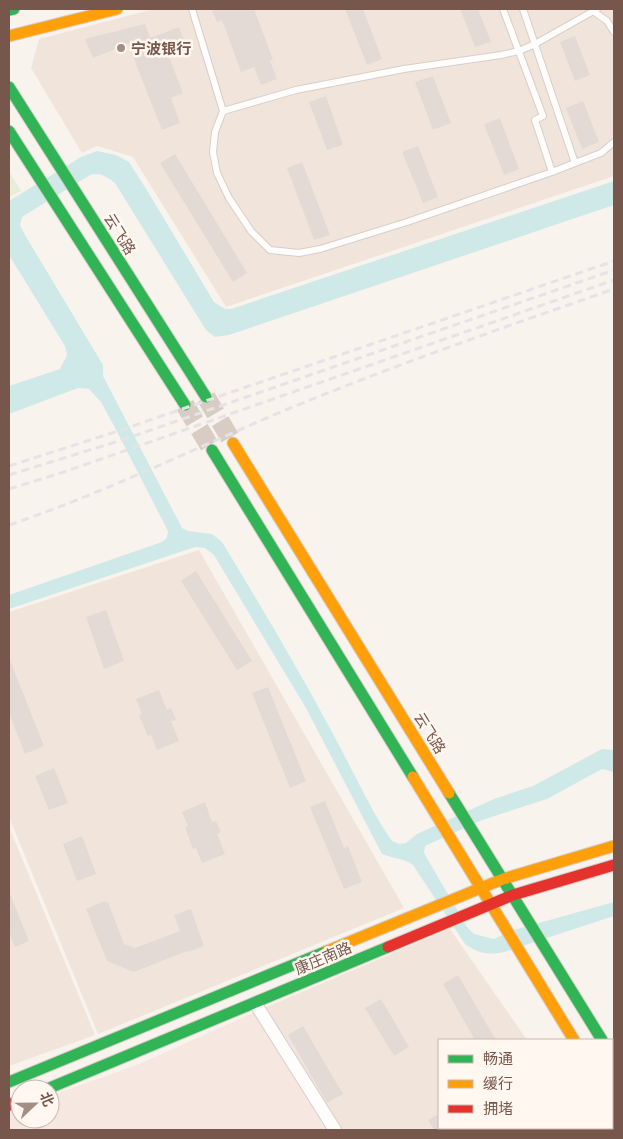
<svg xmlns="http://www.w3.org/2000/svg" width="623" height="1139" font-family="Inter,'Noto Sans SC',sans-serif">
<rect width="100%" height="100%" fill="#f8f3ed"/>
<!-- residential -->
<g fill="#f1e5db">
<path d="M154,9h460v167l-388,131 -93,-150 -36,-11 -15,7 -51,-85 8,-29z"/>
<path d="M199,550l205,358 -306,126 -89,-217v-205z"/>
<path d="M9,827l86,208 -86,31z"/>
<path d="M450,929l77,111h-88v88h149l1,2h-249l-76,-122z"/>
</g>
<!-- commercial -->
<path fill="#f7e7e1" d="M264,1008l76,122h-331v-19l11,-4v12h30v-23l89,-32z"/>
<!-- green -->
<path fill="#e7eed8" d="M9,171l12,20 -12,6z"/>
<!-- water -->
<path fill="#cfe9e8" d="M97,151l19,4 13,7 19,30 66,110 11,7h6l383,-128v24l-385,130 -14,2 -9,-7 -91,-147c-8,-6 -15,-11 -25,-8l-68,42 -2,8 5,10 78,130v11l79,152 6,3 24,3 10,8c39,64 76,127 111,192 20,36 36,74 59,107l7,3 7,-1 11,-9 77,-35 39,-13 69,-37 12,1v22l-12,-3 -55,30 -65,21 -57,26 -1,7 43,74 7,7 20,5 20,-9 100,-28v14l-110,36c-16,3 -25,2 -39,-8l-52,-79c-9,-7 -20,-6 -31,-11l-76,-146 -92,-153 -9,-7 -10,-1 -186,62v-14l153,-53 5,-4 1,-7 -55,-107 -12,-22 -12,-13 -11,-1 -69,26v-28l51,-17 7,-14 -2,-9 -56,-91v-54l72,-44z"/>
<!-- building -->
<g fill="#e4dad5">
<path d="M211,9h43l19,50 -3,2 7,18 -16,6 -7,-18 -13,5 -19,-52 -5,2z"/>
<path d="M345,9h18l19,50 -15,6z"/>
<path d="M460,9h18l13,33 -16,5z"/>
<path d="M145,24l5,14 29,-11 7,19 -18,8 15,39 -12,5 9,25 -18,7 -34,-86 -35,14 -8,-19z"/>
<path d="M575,36l15,39 -15,6 -15,-39z"/>
<path d="M433,76l18,47 -18,7 -18,-48z"/>
<path d="M326,96l17,49 -16,5 -18,-48z"/>
<path d="M583,101l16,41 -17,7 -16,-41z"/>
<path d="M500,118l19,51 -15,6 -20,-51z"/>
<path d="M418,146l20,51 -15,6 -21,-51z"/>
<path d="M175,154l72,119 -14,9 -73,-119z"/>
<path d="M302,162l28,73 -16,5 -27,-72z"/>
<path d="M196,571l56,90 -15,9 -56,-89z"/>
<path d="M106,610l18,51 -20,8 -18,-52z"/>
<path d="M9,658l35,88 -19,8 -16,-41z"/>
<path d="M268,687l38,94 -16,7 -38,-95z"/>
<path d="M159,690l8,20 4,-2 5,12 -5,1 8,20 -22,9 -6,-15 -3,1 -9,-21 3,-1 -6,-15z"/>
<path d="M54,768l14,35 -19,7 -14,-34z"/>
<path d="M325,801l19,47 4,-2 14,36 -18,7 -34,-82z"/>
<path d="M205,802l7,20 4,-1 5,11 -4,2 8,20 -23,9 -6,-15 -3,1 -8,-22 3,-1 -6,-14z"/>
<path d="M82,836l14,38 -19,7 -14,-37z"/>
<path d="M9,891l20,50 -14,6 -6,-15z"/>
<path d="M105,901l1,2 2,-1 16,42 11,4 45,-17 -6,-16 17,-6 13,37 -16,6 -1,-1 -53,21 -27,-11 -21,-52z"/>
<path d="M458,975l38,65h-21l-32,-56z"/>
<path d="M381,999l28,48 -15,9 -29,-48z"/>
<path d="M303,1026l40,68 -16,9 -39,-68z"/>
<path d="M439,1114v16h-5l-6,-10z"/>
</g>
<g fill="none" stroke-linecap="round" stroke-linejoin="round">
<!-- secondary-tunnel -->
<g stroke="#d8ccc5" stroke-width="19" stroke-dasharray="19 9" stroke-linecap="butt">
<path d="M206,397l27,46"/>
<path d="M185,405l27,45"/>
</g>
<!-- lane casing -->
<g stroke="#d7ceca" stroke-width="8">
<g id="lane">
<path d="M192,9l31,102 -8,21 -2,20 4,21 12,25 22,33 19,19 29,3 21,-4 87,-27 145,-50"/>
<path d="M503,9l40,107 -8,4 17,52 23,-9 -52,-154"/>
<path d="M593,11l14,10 7,11"/>
<path d="M223,111l73,-21 108,-21 97,-14 18,-4 16,-7 62,-35"/>
<path d="M575,163l26,-10 13,-11"/>
</g>
</g>
<!-- street casing -->
<g stroke="#d7ceca" stroke-width="14">
<g id="street">
<path d="M255,1003l80,127"/>
<path d="M612,1130l2,-1"/>
</g>
</g>
<!-- fast casing -->
<g stroke="#d8cec9" stroke-width="13">
<g id="fast">
<path d="M9,10l5,-1"/>
<path d="M9,87l197,310"/>
<path d="M9,131l176,274"/>
<path d="M212,450l201,327"/>
<path d="M449,793l153,247"/>
<path d="M612,1056l2,4"/>
<path d="M9,1082l318,-131"/>
<path d="M47,1089l341,-142"/>
</g>
</g>
<!-- slow casing -->
<g stroke="#d8cec9" stroke-width="13">
<g id="slow">
<path d="M9,36l108,-27"/>
<path d="M233,443l216,350"/>
<path d="M413,777l161,263"/>
<path d="M327,951l176,-72 111,-33"/>
<path d="M612,1102l2,4"/>
</g>
</g>
<!-- jam casing -->
<g stroke="#d8cec9" stroke-width="13">
<g id="jam">
<path d="M388,947l125,-52 101,-30"/>
<path d="M9,1105l11,-5"/>
</g>
</g>
<!-- lane -->
<use href="#lane" stroke="#fefdfc" stroke-width="6"/>
<!-- street -->
<use href="#street" stroke="#fefdfc" stroke-width="12"/>
<!-- fast -->
<use href="#fast" stroke="#30b455" stroke-width="11"/>
<!-- slow -->
<use href="#slow" stroke="#ff9f0a" stroke-width="11"/>
<!-- jam -->
<use href="#jam" stroke="#e5322d" stroke-width="11"/>
<!-- rail -->
<g stroke="#e5e3e5" stroke-width="3" stroke-dasharray="8 5" stroke-linecap="butt">
<path d="M9,466l109,-35 496,-170"/>
<path d="M9,475l113,-35 492,-170"/>
<path d="M9,489l55,-17 550,-192"/>
<path d="M9,525c95,-32 186,-77 279,-116 107,-44 217,-82 326,-120"/>
</g>
</g>
<!-- markers -->
<circle fill="#a48e84" stroke="#fff7f0" stroke-width="2" cx="121" cy="48" r="5"/>
<g text-anchor="middle" dominant-baseline="central" stroke-width="5" stroke-linejoin="round" paint-order="stroke">
<!-- poi labels -->
<g font-size="15" font-weight="bold" fill="#77574c" stroke="#fff7f0" text-anchor="start">
<text x="131" y="48">宁波银行</text>
</g>
<!-- street labels -->
<g font-size="15" fill="#77574c" stroke="#fff7f0">
<text transform="translate(120 234) rotate(58)">云飞路</text>
<text transform="translate(430 733) rotate(58)">云飞路</text>
<text transform="translate(323 958) rotate(-23)">康庄南路</text>
</g>
</g>
<!-- border -->
<rect width="623" height="1139" fill="none" stroke="#77574c" stroke-width="20"/>
<!-- legend -->
<rect x="438" y="1039" width="175" height="90" fill="#fff7f0" stroke="#c9b7ae"/>
<rect x="448" y="1055" width="25" height="8" fill="#30b455" stroke="#c9b7ae"/>
<text x="483" y="1064" font-size="15" fill="#77574c">畅通</text>
<rect x="448" y="1080" width="25" height="8" fill="#ff9f0a" stroke="#c9b7ae"/>
<text x="483" y="1089" font-size="15" fill="#77574c">缓行</text>
<rect x="448" y="1105" width="25" height="8" fill="#e5322d" stroke="#c9b7ae"/>
<text x="483" y="1114" font-size="15" fill="#77574c">拥堵</text>
<!-- north arrow -->
<g transform="translate(35 1104) rotate(68)"><circle r="24" fill="#fff7f0" stroke="#c9b7ae"/>
<path d="M0-4L9 19L0 12L-9 19Z" fill="#a48e84"/>
<text y="-8" font-size="14" font-weight="bold" text-anchor="middle" fill="#77574c">北</text>
</g>
</svg>
